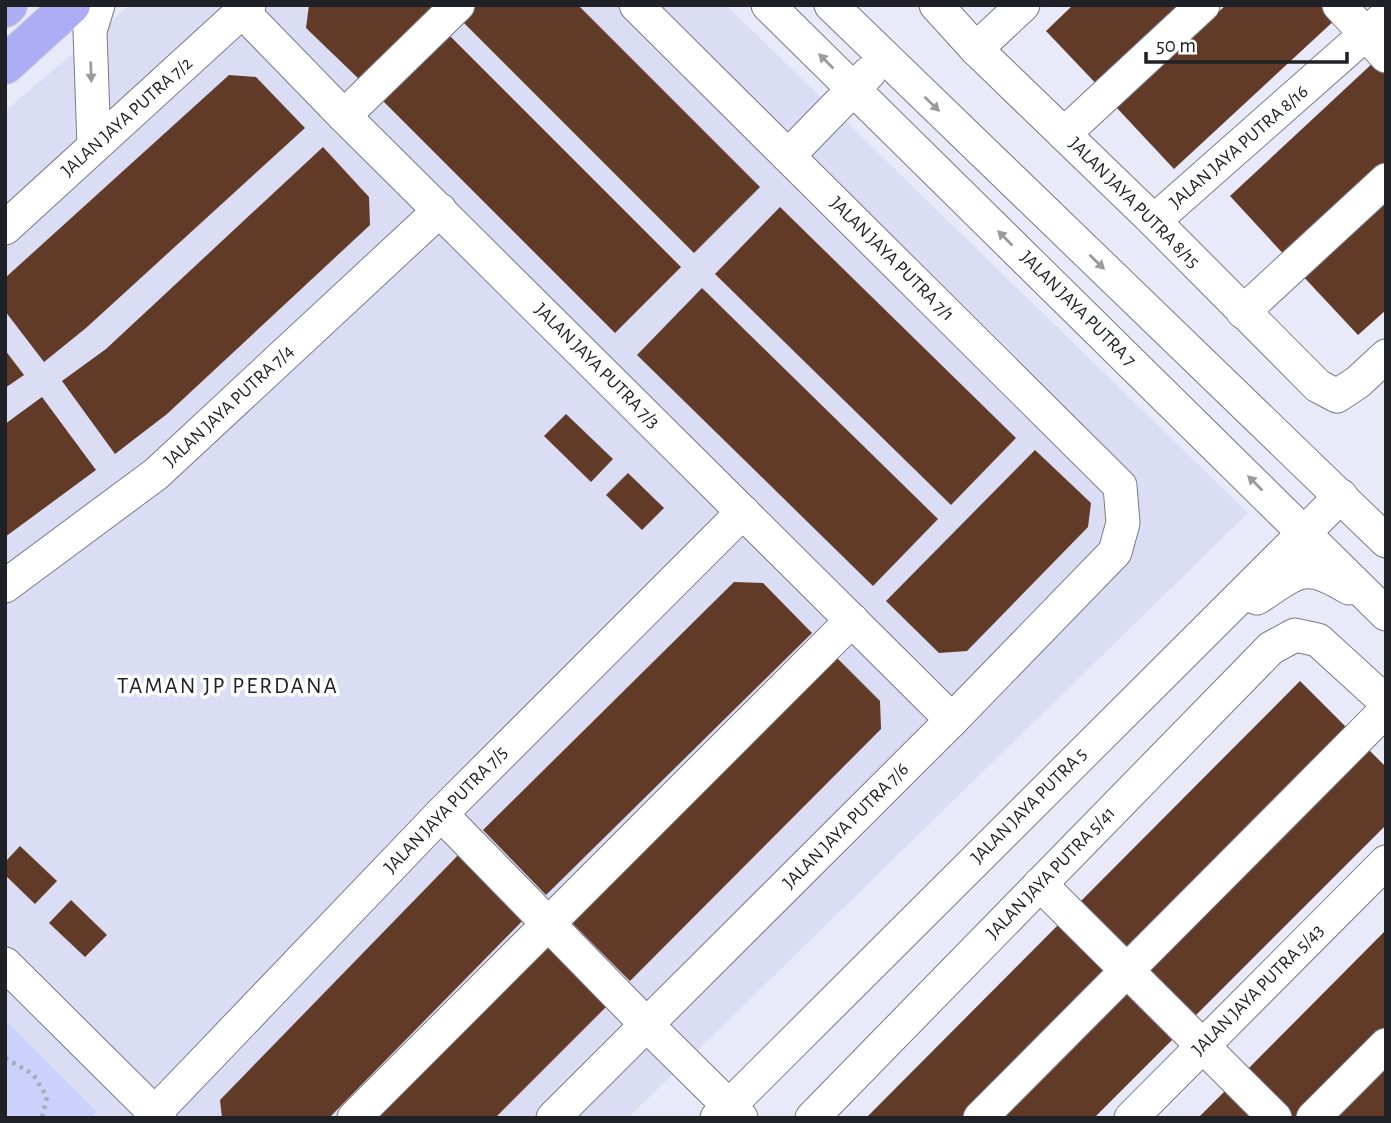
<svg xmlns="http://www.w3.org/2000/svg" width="1391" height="1123" font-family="'Alegreya Sans',sans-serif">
<rect width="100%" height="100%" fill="#e8eaf9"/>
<!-- built -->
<path fill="#daddf3" d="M130,5h596l522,508 -620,605h-538l7,-8 -92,-90v-909z"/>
<!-- green -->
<path fill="#ccd1fc" d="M5,1020l92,91 -7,7h-85z"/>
<!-- building -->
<g fill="#623b28">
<path d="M309,5h131l-79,76 -55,-53z"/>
<path d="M475,5h103l182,182 -66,66 -233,-233z"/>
<path d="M1073,5h125l-94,87 -58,-61z"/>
<path d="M1226,5h99l12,13 -163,151 -58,-62z"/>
<path d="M448,34l233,233 -66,66 -233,-233z"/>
<path d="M1375,61l11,12v95l-98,91 -58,-63z"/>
<path d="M229,75l27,2 49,51 -219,200 -42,34 -39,-51v-33z"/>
<path d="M323,147l46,50 1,28 -203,189 -52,40 -53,-73 44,-32z"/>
<path d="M1386,194v116l-28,25 -58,-62z"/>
<path d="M780,207l236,231 -65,67 -236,-231z"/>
<path d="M702,288l236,231 -65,67 -236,-231z"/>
<path d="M5,350l19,25 -19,13z"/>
<path d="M42,397l54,73 -91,67v-113z"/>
<path d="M566,414l47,45 -22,23 -47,-46z"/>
<path d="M1035,450l56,53 -3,24 -121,124 -28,2 -53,-52z"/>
<path d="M628,473l36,35 -22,22 -36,-35z"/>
<path d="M734,582l29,1 49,50 -266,262 -63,-65z"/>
<path d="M831,652l49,49 1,28 -251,252 -64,-64z"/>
<path d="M1300,681l51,51 -222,223 -51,-51z"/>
<path d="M1363,744l23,23v58l-194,194 -51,-51z"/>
<path d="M20,846l37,35 -22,23 -30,-29v-13z"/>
<path d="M466,847l66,64 -203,207h-107l-2,-18z"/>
<path d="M71,900l36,35 -22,22 -36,-34z"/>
<path d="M1064,919l52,51 -148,148h-102z"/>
<path d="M1386,930v103l-85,85h-11l-46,-45z"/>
<path d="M552,933l64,64 -121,121h-128z"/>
<path d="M1128,982l51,51 -85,85h-102z"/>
<path d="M1386,1057v61h-60z"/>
<path d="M1229,1087l31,31h-62z"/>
</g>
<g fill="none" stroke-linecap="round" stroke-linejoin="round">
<!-- minor casing -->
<g stroke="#7a7b88" stroke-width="35">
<g id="minor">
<path d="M768,5l618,609"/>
<path d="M831,5l555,536"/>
<path d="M936,5l40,44 178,172 164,165 19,10 21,-14 28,-26"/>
<path d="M1339,5l47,51"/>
<path d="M242,11l102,105 608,604"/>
<path d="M976,49l47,-44"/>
<path d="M344,116l114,-111"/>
<path d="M1064,134l139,-129"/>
<path d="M94,146l-4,-115 8,-26"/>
<path d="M788,156l81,-83"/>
<path d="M1154,221l232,-205"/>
<path d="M5,228l244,-223"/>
<path d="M1243,312l143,-132"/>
<path d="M5,586l151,-112 284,-264"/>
<path d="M1257,598c41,-27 47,-38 92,-10"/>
<path d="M441,814l206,211 94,93"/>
<path d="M1040,884l235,234"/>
<path d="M5,964l155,154"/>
<path d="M150,1118l291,-304 302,-302"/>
<path d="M354,1118l498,-498"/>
<path d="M553,1118l399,-398 163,-168 8,-29 -3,-37 -484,-481"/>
<path d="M717,1118l624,-622"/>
<path d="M812,1118l459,-470 24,-13 23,5 68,62"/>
<path d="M980,1118l406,-408"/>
<path d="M1131,1118l255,-256"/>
<path d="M1313,1118l73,-73"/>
</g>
</g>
<!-- major casing -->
<g stroke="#cececf" stroke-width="40">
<g id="major">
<path d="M5,8l3,-3"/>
<path d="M5,65l66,-60"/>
</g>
</g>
<!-- path -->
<path stroke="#a9abb7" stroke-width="4.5" stroke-dasharray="3.5 5" stroke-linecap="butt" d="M5,1058l28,16 14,23 -5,21"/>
<!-- minor -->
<use href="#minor" stroke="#fff" stroke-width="33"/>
<!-- major -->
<use href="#major" stroke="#adadf6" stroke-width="38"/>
</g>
<!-- one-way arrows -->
<defs><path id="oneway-solid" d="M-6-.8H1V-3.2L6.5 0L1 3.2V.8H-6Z" transform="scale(1.75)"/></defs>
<g fill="#9b9b9d">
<use href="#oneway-solid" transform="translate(826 61) rotate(-135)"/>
<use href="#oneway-solid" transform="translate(91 72) rotate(88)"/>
<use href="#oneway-solid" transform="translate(932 104) rotate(44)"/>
<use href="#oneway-solid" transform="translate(1005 238) rotate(-135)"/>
<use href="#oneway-solid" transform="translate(1097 262) rotate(44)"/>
<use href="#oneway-solid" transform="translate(1255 483) rotate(-135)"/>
</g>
<g text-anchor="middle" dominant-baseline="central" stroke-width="7" stroke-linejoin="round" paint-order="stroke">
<!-- street labels -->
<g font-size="19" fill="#202126" stroke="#fff">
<text transform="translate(127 117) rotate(-42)">JALAN JAYA PUTRA 7/2</text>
<text transform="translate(1239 147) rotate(-41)">JALAN JAYA PUTRA 8/16</text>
<text transform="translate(1134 203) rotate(45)">JALAN JAYA PUTRA 8/15</text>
<text transform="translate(892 259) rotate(45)">JALAN JAYA PUTRA 7/1</text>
<text transform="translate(1078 309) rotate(45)">JALAN JAYA PUTRA 7</text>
<text transform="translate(597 366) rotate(45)">JALAN JAYA PUTRA 7/3</text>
<text transform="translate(229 406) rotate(-43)">JALAN JAYA PUTRA 7/4</text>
<text transform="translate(1029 806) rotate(-45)">JALAN JAYA PUTRA 5</text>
<text transform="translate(446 810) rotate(-46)">JALAN JAYA PUTRA 7/5</text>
<text transform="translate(846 826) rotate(-45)">JALAN JAYA PUTRA 7/6</text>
<text transform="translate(1051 873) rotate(-46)">JALAN JAYA PUTRA 5/41</text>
<text transform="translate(1258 990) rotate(-45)">JALAN JAYA PUTRA 5/43</text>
</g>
<!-- quarter labels -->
<g font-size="23" letter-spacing="2" fill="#202126" stroke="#fff">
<text x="228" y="686">TAMAN JP PERDANA</text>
</g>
</g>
<!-- border -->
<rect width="1391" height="1123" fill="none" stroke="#202126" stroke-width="14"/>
<!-- scale -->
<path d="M1146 52v10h201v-10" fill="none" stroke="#202126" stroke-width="3.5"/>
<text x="1156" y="52" font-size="21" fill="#202126" stroke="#ffffff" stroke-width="5" paint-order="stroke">50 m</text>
</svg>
